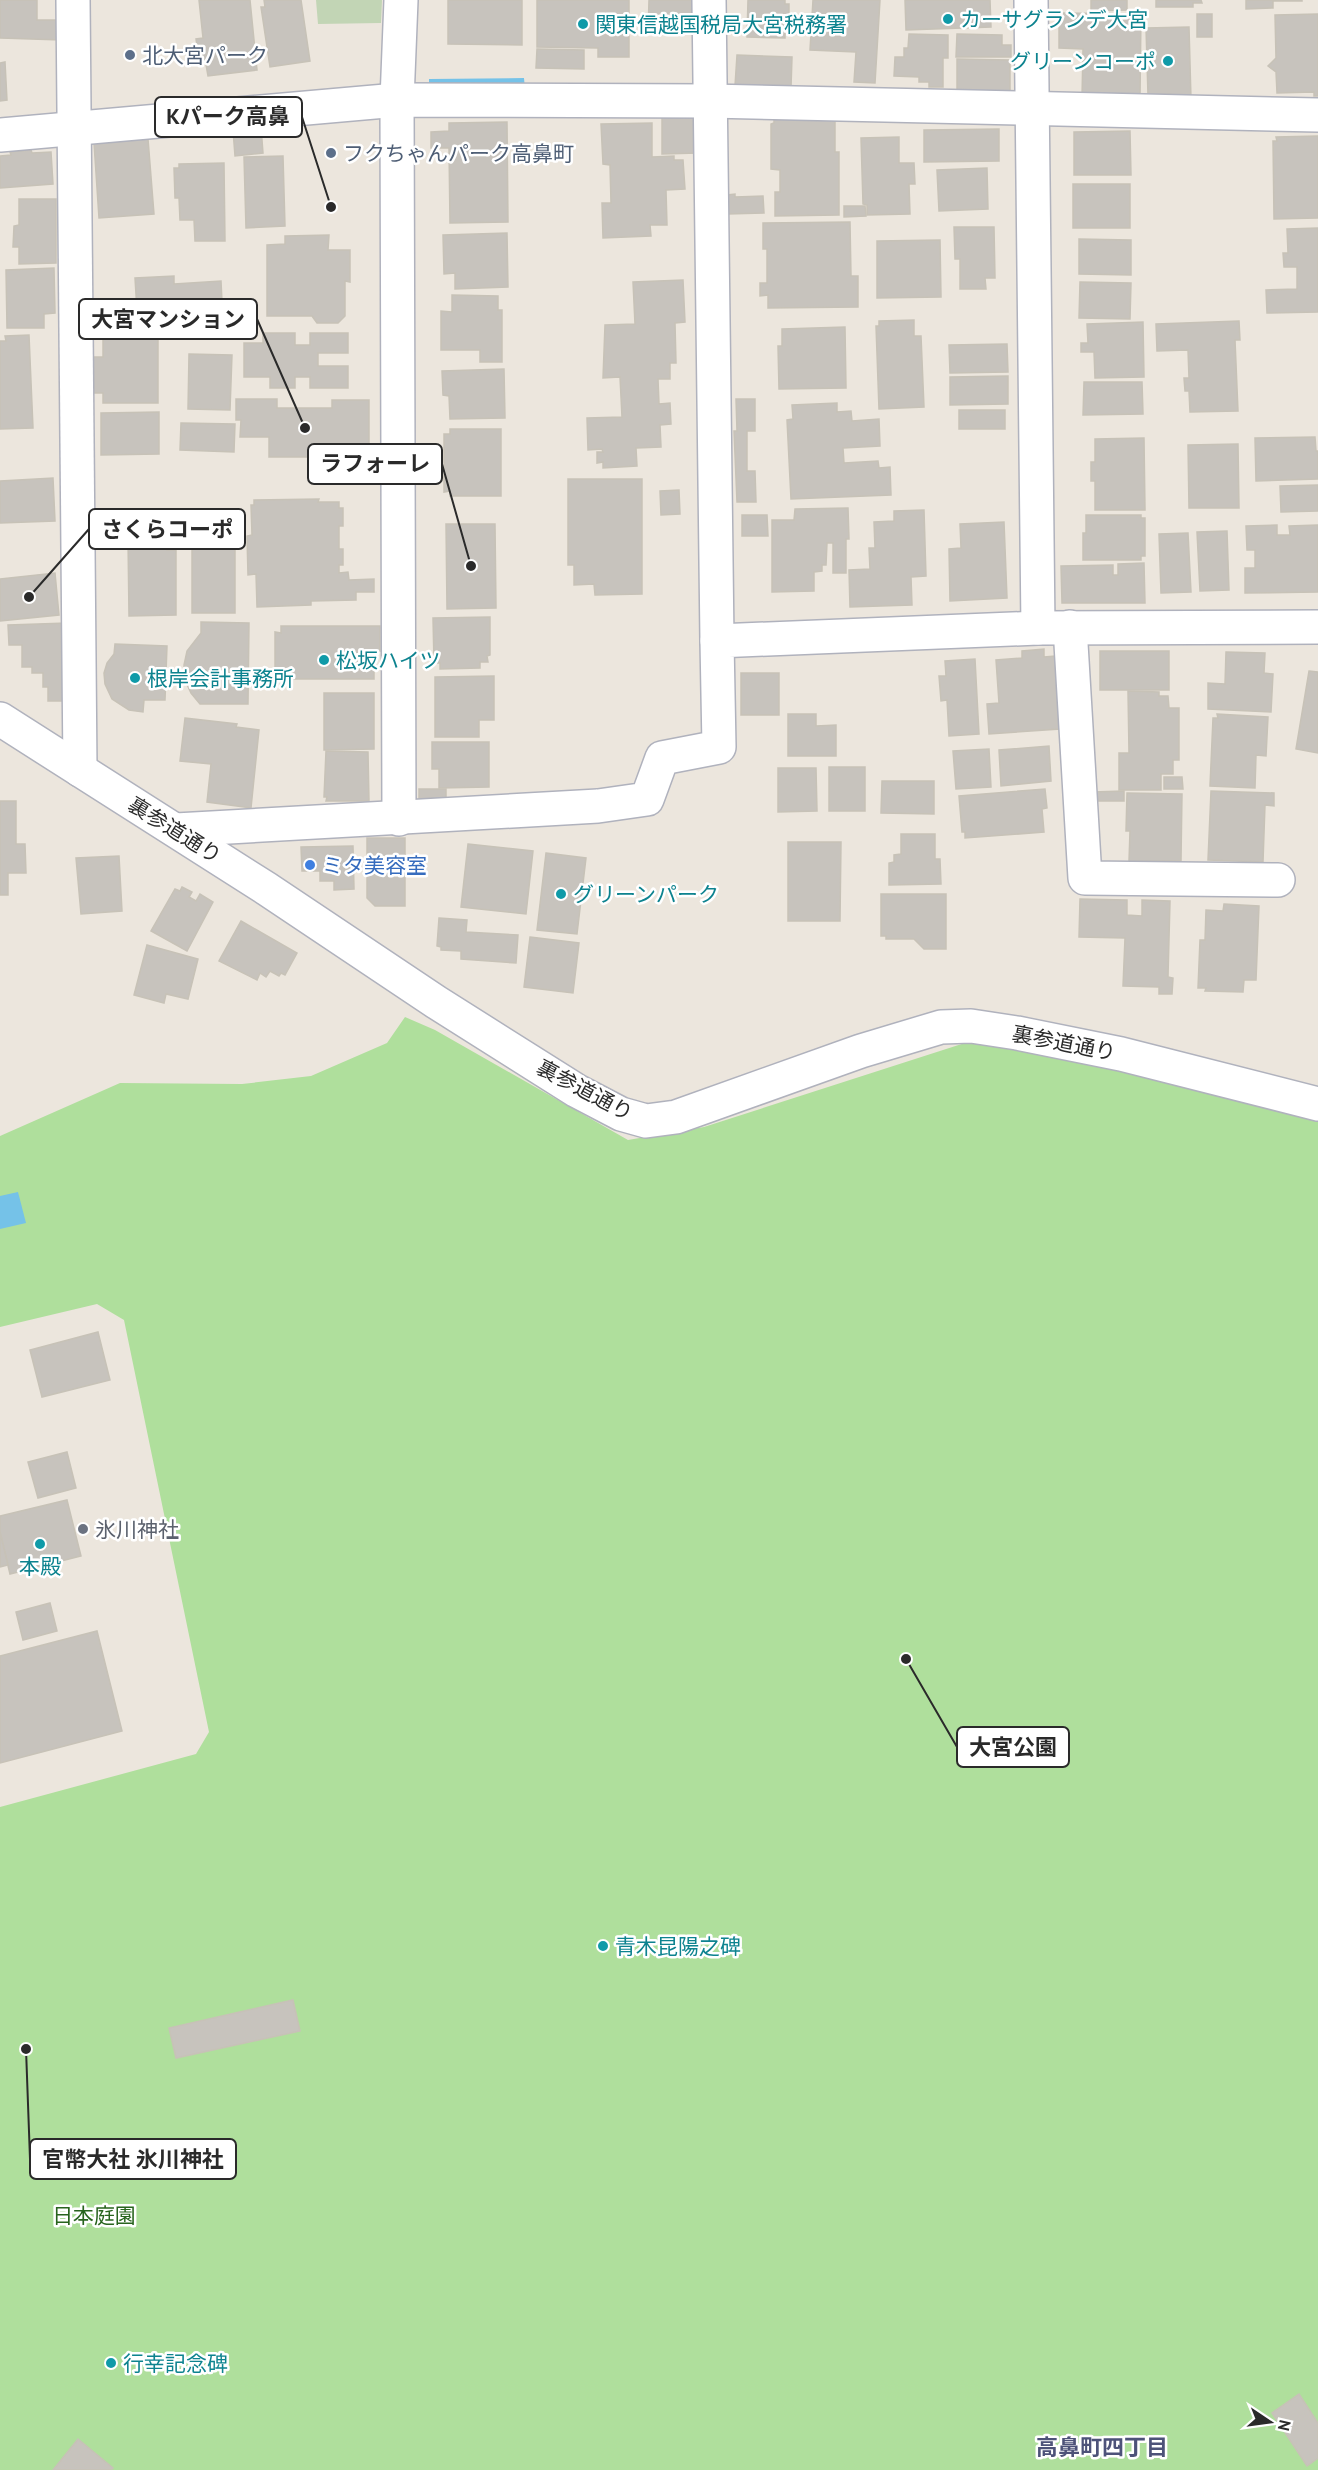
<svg xmlns="http://www.w3.org/2000/svg" width="1318" height="2470" font-family="'PT Sans','Noto Sans JP',sans-serif">
<rect width="100%" height="100%" fill="#ece6dd"/>
<!-- green -->
<path fill="#afdf9c" d="M405,1017l30,13 193,110 76,-13 267,-86 80,10 267,64v1355h-1318v-663l196,-53 13,-22 -85,-412 -27,-16 -97,23v-191l120,-53 122,1 69,-8 76,-33z"/>
<!-- cemetery -->
<path fill="#c2d5b5" d="M316,0h66l-1,23 -63,1z"/>
<!-- water -->
<g fill="#75c2e8">
<path d="M524,78l1,11h-96v-10z"/>
<path d="M18,1192l8,31 -26,6v-33z"/>
</g>
<!-- building -->
<g fill="#c7c3bd" stroke="#c7c2b7" stroke-width="1.5">
<path d="M0,0h37v20h24v20l-61,-2z"/>
<path d="M199,0h51l7,70 -49,6 -3,-17 -6,1 -3,-21 7,-1z"/>
<path d="M264,0h37l9,61 -40,6 -9,-60h4z"/>
<path d="M448,0h74v45l-74,-1z"/>
<path d="M537,0h92v57h-31v-9l-61,-1z"/>
<path d="M649,0h43l-1,34h-43z"/>
<path d="M748,0h37v4h4v21h-4v13l-38,-1z"/>
<path d="M813,0h67l-5,83 -21,-1 2,-30 -46,-2z"/>
<path d="M905,0h85l1,27 -85,3z"/>
<path d="M1091,0h36v10l-36,1z"/>
<path d="M1156,0h45l1,3h-9v4h-37z"/>
<path d="M1246,0h56v1h-29v7l-27,1z"/>
<path d="M1059,13l82,1 -1,84 -58,-1 1,-48 -24,-1z"/>
<rect x="1197" y="14" width="15" height="23"/>
<path d="M1318,14v82h-4v-4l-37,1 -1,-21 -8,-6 8,-8 -1,-43z"/>
<path d="M1189,27l2,72h-20v-5l-23,1 -2,-67z"/>
<path d="M909,34l39,1v23h-5v29h-14v-5h-10v-5l-25,-1 1,-19h9v-9h4z"/>
<path d="M957,34l45,1v10h9v12h-55z"/>
<path d="M537,49l47,1v19l-48,-1z"/>
<path d="M737,55l55,2 -1,31 -56,-2z"/>
<path d="M957,59l53,1v33l-53,-1z"/>
<path d="M5,62l2,38 -7,1v-38z"/>
<path d="M697,114l1,39 -36,1v-39z"/>
<path d="M774,118h61v34h4v63l-64,1v-24h5v-22l-9,-1v-45l3,-1z"/>
<path d="M507,122l1,100 -58,1 -1,-75h-18v-16l18,-1v-8z"/>
<path d="M652,123v34l22,-1v4h9l2,29 -19,1 1,35h-17l1,11 -48,2 -1,-35h9l-1,-38 -7,-1 -2,-40z"/>
<path d="M261,127l2,26 -28,3 -2,-26z"/>
<path d="M999,129v32l-75,1v-32z"/>
<path d="M1130,131l1,44h-57v-43z"/>
<path d="M1318,136v82l-44,1 -1,-78h4l-1,-4z"/>
<path d="M899,137v26h15l1,21h-6l1,30 -43,1v-10l-4,-1 -2,-66z"/>
<path d="M148,139l6,75 -55,4 -5,-75z"/>
<path d="M31,150l1,3 19,-1 2,32 -53,4v-32l11,-1 -1,-3z"/>
<path d="M283,156l2,70 -39,2 -2,-71z"/>
<path d="M224,163l1,78h-30l-1,-21h-14l-1,-22h-4l-1,-30h5v-4z"/>
<path d="M987,168l1,41 -49,2 -2,-41z"/>
<rect x="1073" y="184" width="57" height="44"/>
<path d="M735,194v3l28,-1 1,17 -36,1 -1,-19z"/>
<path d="M19,199h37v64l-37,1v-17h-6l1,-21 5,-1z"/>
<path d="M844,206h21l1,10 -22,1z"/>
<path d="M850,222l1,54h7v31l-90,1v-13l-8,1v-13h7v-34h-4v-26z"/>
<path d="M954,227h40l1,51h-10l1,11h-26v-30h-5z"/>
<path d="M1318,228v84l-51,1 -1,-23 31,-1v-22h-13l-1,-14h5l-1,-24z"/>
<path d="M507,233l1,54 -53,2v-16l-11,1 -1,-39z"/>
<path d="M329,235l-1,15h22v32l-5,-1v35l-7,7h-21l-5,-7h-45v-71l18,-1v-8z"/>
<path d="M1079,239l52,1v35l-52,-1z"/>
<path d="M940,240l1,57 -64,1v-57z"/>
<path d="M54,268l1,45 -11,1v14h-37l-1,-58z"/>
<path d="M174,276v8l47,-3 2,42 -85,4 -3,-49z"/>
<path d="M683,280l2,42 -10,1 1,40h-6v16h-12l1,25 11,-1 1,21 -11,1 1,22 -25,1 1,18 -34,2v-6l-6,1v-11h6l-1,-3 -14,1 -1,-32 35,-1 -2,-40 -17,1 2,-53 30,-1 -2,-42z"/>
<path d="M1080,282l51,1 -1,36 -51,-1z"/>
<path d="M452,295l46,1v14h4v52h-22v-12h-39v-39l11,1z"/>
<path d="M914,320v16h7l3,71 -45,2 -3,-83h3v-5z"/>
<path d="M1239,321l1,19h-5l3,71 -48,1 -1,-21h-4l-1,-13h5l-1,-28 -31,1 -1,-27z"/>
<path d="M1143,322l1,55 -49,1 -1,-26h-13v-9h7l-1,-19z"/>
<path d="M845,327l1,61 -67,1 -1,-43h4v-17z"/>
<path d="M103,331h55v72h-55v-10h-9l-1,-36h10z"/>
<path d="M263,333h32v12h15v-12h38v20h-30v13h30v22h-38v-11h-15v11h-25v-11h-26v-34h19z"/>
<path d="M29,335l4,93 -33,1v-88h6l-1,-5z"/>
<path d="M1007,344l1,28 -58,1 -1,-28z"/>
<path d="M189,354l43,1 -2,55 -42,-1z"/>
<path d="M504,369l1,49 -55,1 -1,-23 -6,-1 -1,-24z"/>
<path d="M1008,376v28l-58,1v-28z"/>
<path d="M1084,382h58l1,32 -60,1z"/>
<path d="M236,399h41v9h55v-8h37v57h-100v-20h-29l1,-17h-5z"/>
<path d="M736,399h19v32h-8v40h8l1,31h-19l-3,-71h3z"/>
<path d="M837,403v9l14,-1 1,10 27,-2 1,27 -37,2 1,15 34,-2 1,7 11,-1 1,28 -100,4 -4,-79 6,-1 -1,-14z"/>
<rect x="959" y="410" width="46" height="19"/>
<path d="M159,412v42l-58,1v-42z"/>
<path d="M181,423l54,1 -1,28 -54,-2z"/>
<path d="M450,429h51v67h-51v-5l-6,1v-58h6z"/>
<path d="M1315,437l1,14h2v28l-62,2 -1,-43z"/>
<path d="M1144,438l1,72h-50v-29h-4v-19h4v-23z"/>
<path d="M1238,444l1,64h-50l-1,-63z"/>
<path d="M53,478l2,43 -55,2v-42z"/>
<path d="M568,479h74v115l-47,1 -1,-11 -20,1v-20h-6z"/>
<path d="M1318,485v26l-37,1 -1,-26z"/>
<path d="M679,490l1,24 -19,1 -1,-24z"/>
<path d="M319,499l-1,3h21v6h4v18h-4v23h4v16h-4v8l9,-1 1,8 25,-1v13h-18v8l-45,1v4l-54,2 -1,-33 -8,1 -1,-39 5,-1 -1,-30h3v-5z"/>
<path d="M848,508l1,31h-3v34h-13v-30h-6l-1,22h-4v6l-8,1v19l-42,1v-72h22l1,-11z"/>
<path d="M924,510l2,66 -15,1 1,28 -62,2 -1,-37 21,-1 -1,-21h6l-1,-26 20,-1v-10z"/>
<path d="M742,515h25l1,21h-26z"/>
<path d="M1086,515h55v3h4v38h-4v4h-58v-27h3z"/>
<path d="M1004,522l3,76 -57,3 -1,-52 12,-1 -1,-24z"/>
<path d="M446,524h49l1,84 -49,1z"/>
<path d="M206,525h29v88h-43v-74h13z"/>
<path d="M1277,525v10h13l-1,-9 29,-1v67l-73,1v-25h10v-18h-8l-1,-24z"/>
<path d="M1227,531l2,59 -29,1 -3,-59z"/>
<path d="M1188,533l3,59 -30,1 -2,-59z"/>
<path d="M166,538l1,12h9v65l-47,1 -1,-77z"/>
<path d="M1144,563l1,40h-83l-1,-37 52,-1v10h5v-11z"/>
<path d="M55,573l4,42 -59,6v-42z"/>
<path d="M490,617v38l-3,1 1,6h-8v6l-40,1v-6h-6l-1,-45z"/>
<path d="M201,622l48,1 -1,81h-48l-9,-11 -6,-13 -1,-15 3,-14 14,-18z"/>
<path d="M67,623l2,78h-21v-14h-5v-14h-11v-6h-10v-22h-13l-1,-20z"/>
<path d="M281,626h99v25l-6,-1v29h-94l1,-8 -6,-1v-38l6,1z"/>
<path d="M115,644l52,2 -2,54h-21l-1,12 -14,-2 -17,-11 -7,-15 -1,-11 3,-10 7,-9z"/>
<path d="M1044,649v8l11,-1 5,73 -71,5 -2,-30 12,-1 -3,-43 26,-2v-7z"/>
<rect x="1100" y="651" width="69" height="39"/>
<path d="M1226,652l39,1 -1,20 9,1 -2,38 -63,-3v-26l17,1z"/>
<path d="M975,659l4,75 -30,2 -2,-36 -6,1 -2,-25h7l-1,-15z"/>
<path d="M1309,671l9,1v81l-22,-4z"/>
<rect x="741" y="673" width="38" height="42"/>
<path d="M494,676v44h-15v17h-44v-60z"/>
<path d="M1128,691l31,1v4h9l1,12h10v52h-6v14h-12v16h-42v-37h10z"/>
<path d="M324,693h50v56l-50,1z"/>
<path d="M788,714h28v12l20,-1v31h-48z"/>
<path d="M1217,714l51,3 -2,39 -10,-1 -1,33 -45,-2 3,-68h5z"/>
<path d="M185,718l52,6 -1,3 23,3 -8,78 -44,-6 4,-38 -31,-3z"/>
<path d="M432,742h57v45l-50,1v-19h-7z"/>
<path d="M1049,746l2,35 -50,5 -2,-36z"/>
<path d="M989,749l2,38 -35,2 -3,-38z"/>
<path d="M326,751l42,1 1,49h-43l1,-4h-3z"/>
<rect x="829" y="767" width="36" height="44"/>
<path d="M778,768h38l1,43 -39,1z"/>
<path d="M1164,777h18l1,12h-19z"/>
<path d="M882,781h52v33l-53,-1z"/>
<rect x="419" y="789" width="27" height="12"/>
<path d="M1045,789l2,19 -5,1 2,23 -79,6v-6h-3l-3,-36z"/>
<path d="M1124,791v10h-31v-9z"/>
<path d="M1211,791l63,2v13l-9,-1 -2,57 -55,-2z"/>
<path d="M1127,793l55,1 -1,67h-52l1,-30h-4z"/>
<path d="M0,801h16v43h9l1,29h-18v22h-8z"/>
<path d="M901,834h34v25h5l1,25 -52,1v-22l5,-1v-7l7,-1z"/>
<path d="M367,838h38v68h-30l-8,-8z"/>
<path d="M788,842h53l-1,79h-52z"/>
<path d="M468,844l65,7 -7,63 -65,-7z"/>
<path d="M353,846l1,43 -20,1v-9h-14v-10h-18l-1,-24z"/>
<path d="M546,853l40,5 -9,76 -40,-4z"/>
<path d="M119,856l3,55 -41,3 -5,-56z"/>
<path d="M182,887l10,5 -3,5 7,4 4,-7 13,8 -26,49 -36,-20 24,-42 5,2z"/>
<path d="M881,894h65v55h-22l-10,-10h-28v-3h-5z"/>
<path d="M1080,899l47,1v15l15,1v-16l28,1 -2,76 5,1 -1,16h-13v-7l-36,-1 2,-48 -46,-1z"/>
<path d="M1224,904l35,2 -3,74h-12l-1,12 -38,-1 1,-3h-8l2,-48h5l1,-30 17,1z"/>
<path d="M439,918l28,2 -1,12 52,3 -2,28 -55,-4v-8l-20,-1v-3l-4,-1z"/>
<path d="M241,921l56,32 -12,22 -4,-2 -2,3 -9,-5 -4,6 -6,-4 -3,7 -38,-19z"/>
<path d="M530,937l49,6 -6,50 -49,-6z"/>
<path d="M147,945l51,14 -10,40 -22,-5 -2,9 -30,-8z"/>
<path d="M98,1332l12,48 -68,17 -12,-47z"/>
<path d="M67,1452l9,36 -38,10 -10,-36z"/>
<path d="M67,1500l14,56 -71,18 -10,-42v-16z"/>
<path d="M0,1532l8,33 -8,2z"/>
<path d="M50,1603l7,28 -34,9 -7,-28z"/>
<path d="M97,1631l25,100 -122,32v-107z"/>
<path d="M293,2000l7,31 -124,27 -7,-30z"/>
<path d="M1299,2394l19,29v35l-11,8 -35,-53z"/>
<path d="M78,2439l35,29 -2,2h-58z"/>
</g>
<g fill="none" stroke-linecap="round" stroke-linejoin="round">
<!-- minor casing -->
<g stroke="#b0b2bd" stroke-width="36">
<g id="minor">
<path d="M73,0l7,770"/>
<path d="M709,0l8,641"/>
<path d="M1031,0l7,628"/>
<path d="M0,135l397,-35 313,1 608,14"/>
<path d="M1070,627l15,251 193,2"/>
<path d="M0,719l267,170 169,113 141,89 44,23 25,7 30,-4 185,-66 80,-24 30,-1 46,7 104,21 197,50"/>
<path d="M399,819l-2,-719 4,-100"/>
<path d="M176,830l422,-24 49,-7 15,-41 57,-11 -2,-106 321,-13 280,-1"/>
</g>
</g>
<!-- minor -->
<use href="#minor" stroke="#fff" stroke-width="33"/>
</g>
<!-- markers -->
<g fill="#0f9aa8" stroke="#fff" stroke-width="2">
<circle cx="948" cy="19" r="6"/>
<circle cx="583" cy="24" r="6"/>
<circle cx="1168" cy="61" r="6"/>
<circle cx="324" cy="660" r="6"/>
<circle cx="135" cy="678" r="6"/>
<circle cx="561" cy="894" r="6"/>
<circle cx="40" cy="1544" r="6"/>
<circle cx="603" cy="1946" r="6"/>
<circle cx="111" cy="2363" r="6"/>
</g>
<g fill="#5c6f8a" stroke="#fff" stroke-width="2">
<circle cx="130" cy="55" r="6"/>
<circle cx="331" cy="153" r="6"/>
</g>
<circle fill="#3f7fe0" stroke="#fff" stroke-width="2" cx="310" cy="865" r="6"/>
<circle fill="#6b7280" stroke="#fff" stroke-width="2" cx="83" cy="1529" r="6"/>
<g text-anchor="middle" dominant-baseline="central" stroke-width="5" stroke-linejoin="round" paint-order="stroke">
<!-- culture labels -->
<g font-size="21" fill="#0d838f" stroke="#fff" text-anchor="start">
<text x="960" y="19">カーサグランデ大宮</text>
<text x="595" y="24">関東信越国税局大宮税務署</text>
<text x="1156" y="61" text-anchor="end">グリーンコーポ</text>
<text x="336" y="660">松坂ハイツ</text>
<text x="147" y="678">根岸会計事務所</text>
<text x="573" y="894">グリーンパーク</text>
<text x="40" y="1566" text-anchor="middle">本殿</text>
<text x="615" y="1946">青木昆陽之碑</text>
<text x="123" y="2363">行幸記念碑</text>
</g>
<!-- service labels -->
<g font-size="21" fill="#4e5e75" stroke="#fff" text-anchor="start">
<text x="142" y="55">北大宮パーク</text>
<text x="343" y="153">フクちゃんパーク高鼻町</text>
</g>
<!-- street labels -->
<g font-size="21" fill="#2a2a2a" stroke="#fff">
<text transform="translate(175 830) rotate(32)">裏参道通り</text>
<text transform="translate(1064 1043) rotate(11)">裏参道通り</text>
<text transform="translate(585 1090) rotate(28)">裏参道通り</text>
</g>
<!-- shop labels -->
<g font-size="21" fill="#366cbe" stroke="#fff" text-anchor="start">
<text x="322" y="865">ミタ美容室</text>
</g>
<!-- worship labels -->
<g font-size="21" fill="#5b616d" stroke="#fff" text-anchor="start">
<text x="95" y="1529">氷川神社</text>
</g>
<!-- park labels -->
<g font-size="21" fill="#28641e" stroke="#fff">
<text x="94" y="2215">日本庭園</text>
</g>
<!-- neighbourhood labels -->
<g font-size="22" font-weight="bold" fill="#4d5279" stroke="#fff">
<text x="1102" y="2447">高鼻町四丁目</text>
</g>
</g>
<!-- callouts -->
<path fill="none" stroke="#2a2a2a" stroke-width="2" d="M331 207L302 117M305 428L257 319M471 566L442 464M29 597L89 529M906 1659L957 1747M26 2049L30 2159"/>
<g fill="#2a2a2a" stroke="#fff" stroke-width="2">
<circle cx="331" cy="207" r="6"/>
<circle cx="305" cy="428" r="6"/>
<circle cx="471" cy="566" r="6"/>
<circle cx="29" cy="597" r="6"/>
<circle cx="906" cy="1659" r="6"/>
<circle cx="26" cy="2049" r="6"/>
</g>
<g fill="#fff" stroke="#2a2a2a" stroke-width="2">
<rect x="155" y="97" width="147" height="40" rx="6"/>
<rect x="79" y="299" width="178" height="40" rx="6"/>
<rect x="308" y="444" width="134" height="40" rx="6"/>
<rect x="89" y="509" width="156" height="40" rx="6"/>
<rect x="957" y="1727" width="112" height="40" rx="6"/>
<rect x="30" y="2139" width="206" height="40" rx="6"/>
</g>
<g font-size="22" text-anchor="middle" font-weight="bold" fill="#2a2a2a">
<text x="228" y="124">Kパーク高鼻</text>
<text x="168" y="327">大宮マンション</text>
<text x="375" y="471">ラフォーレ</text>
<text x="167" y="537">さくらコーポ</text>
<text x="1013" y="1755">大宮公園</text>
<text x="133" y="2167">官幣大社 氷川神社</text>
</g>
<!-- north arrow -->
<g transform="translate(1270 2422) rotate(103)" stroke="#ffffff" stroke-width="4.5" paint-order="stroke">
<path d="M0-4.5L10 22L0 15L-10 22Z" fill="#2a2a2a"/>
<text y="-9" font-size="16" font-weight="bold" text-anchor="middle" fill="#2a2a2a">N</text>
</g>
</svg>
